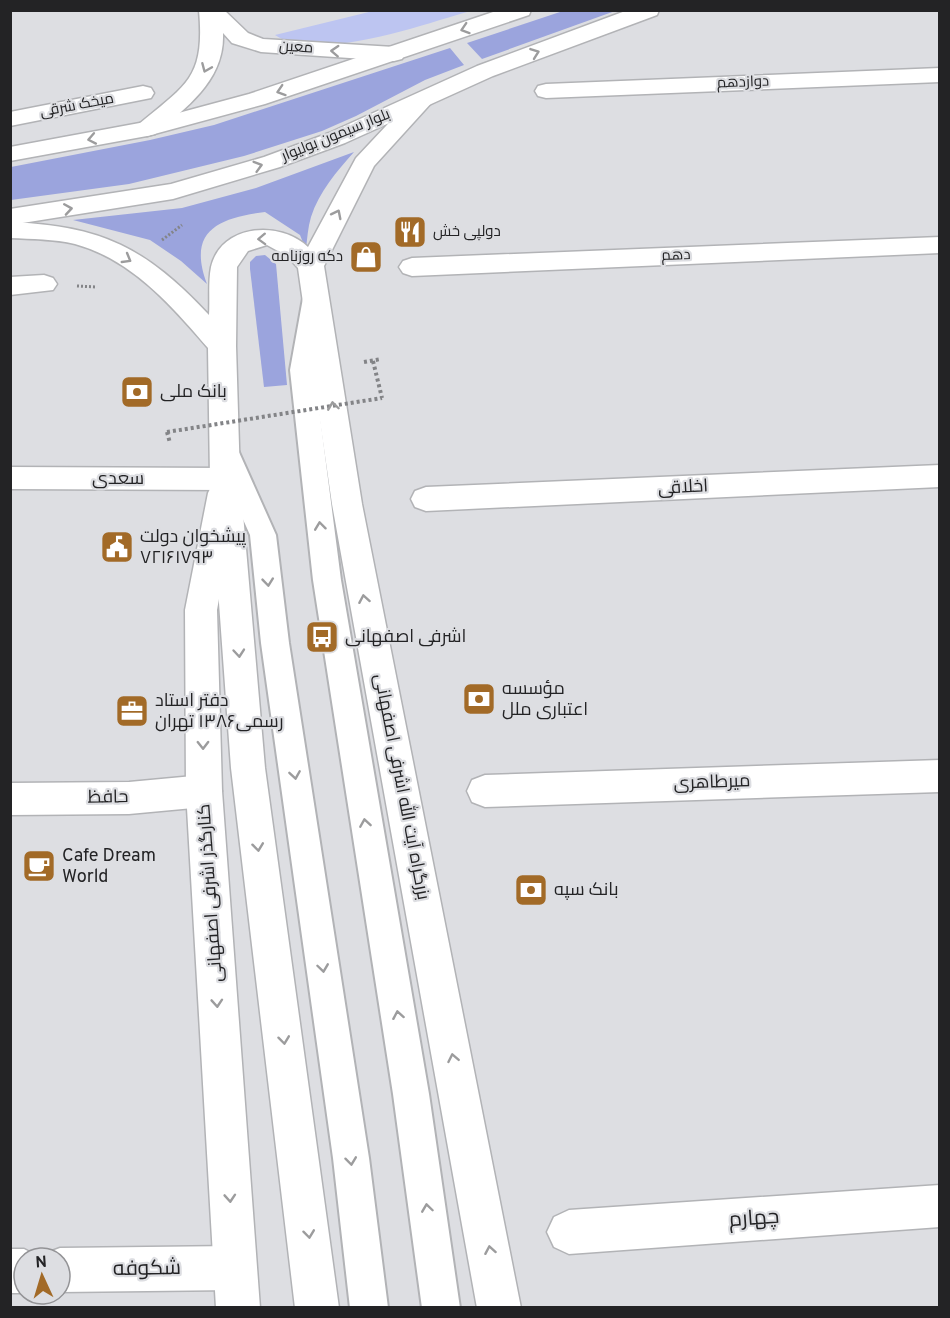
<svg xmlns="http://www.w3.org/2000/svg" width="950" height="1318" font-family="Overpass,Cairo,sans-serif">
<rect width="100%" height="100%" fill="#dddee2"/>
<!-- green -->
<path fill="#bdc5f1" d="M373,11h98c-45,12 -154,53 -196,24z"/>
<!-- forest -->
<g fill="#9ba4dd">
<path d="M566,10l49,1 -133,48 -15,-16z"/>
<path d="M450,48l14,17 -39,15 -69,36 -34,15 -78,25 -115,28 -118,16v-33l139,-27 64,-15z"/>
<path d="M354,152c-17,19 -35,40 -43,65 -3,10 -4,22 -5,33l-6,-15 -35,-23c-47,6 -78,19 -58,72l-26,-23 -31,-21 -77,-20 109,-12 74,-20z"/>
<path d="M265,255l11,9 11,121 -23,2 -14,-118v-7l6,-6z"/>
</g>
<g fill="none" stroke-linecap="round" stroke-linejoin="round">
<!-- service casing -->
<g stroke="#b2b3b6" stroke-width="4">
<g id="service">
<path d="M314,290l8,3 3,5 -11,72 27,210 88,514 31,214h-38l-29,-214 -80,-514 -23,-210 13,-72 3,-5z"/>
<path d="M225,441l9,2 4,7 38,85 13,108 80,515 19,150h-38l-17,-150 -72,-515 -11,-108 -38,-85 4,-7z"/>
</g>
</g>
<!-- minor casing -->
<g stroke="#b2b3b6" stroke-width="3">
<g id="minor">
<path d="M940,68v14l-394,16 -8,-2 -3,-5 3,-5 8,-2z"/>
<path d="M143,86l8,2 3,5 -3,5 -141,28v-14z"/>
<path d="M940,237v16l-528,23 -9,-3 -4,-6 4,-6 9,-3z"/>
<path d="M44,275l9,3 4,6 -4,6 -43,5v-18z"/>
<path d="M940,465v22l-514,24 -11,-4 -4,-8 4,-8 11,-4z"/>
<path d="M10,467l215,1 11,3 4,8 -4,8 -11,3 -215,-1z"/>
<path d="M940,760v32l-455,15 -13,-5 -5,-11 5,-11 13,-5z"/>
<path d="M204,775l13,5 5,11 -5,11 -13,5 -75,7 -119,1v-32l119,-1z"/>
<path d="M940,1185v42l-371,27 -15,-7 -7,-15 7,-15 15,-7z"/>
<path d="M234,1246l16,6 6,16 -6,16 -16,6 -174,2v-34h-17l1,-4 16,-6z"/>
<path d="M10,1249h14l17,9h-17v35h-14z"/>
</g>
</g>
<!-- tertiary casing -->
<g stroke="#b2b3b6" stroke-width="3">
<path id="tertiary" d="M199,10h25l24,23 15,6 131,8 8,2 3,5 -3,5 -8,2 -133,-9 -29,-9 -9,-10c2,47 -36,74 -68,101l-8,2 -8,-2 -4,-5 4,-5c48,-40 66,-46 60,-114z"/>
</g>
<!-- primary casing -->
<g stroke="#b2b3b6" stroke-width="3">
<g id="primary">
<path d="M499,10h32l-2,5 -264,89 -118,32 -137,25v-14l135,-25 104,-28z"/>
<path d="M628,10h31l-2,5 -164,61 -148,67 -65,24 -107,32 -163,26v-16l161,-25 93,-27 65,-24 148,-67z"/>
<path d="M223,482l11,3 4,8 -21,117 5,181 38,517h-44l-30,-517 -1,-181 23,-117 4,-8z"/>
</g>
</g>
<!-- trunk casing -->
<g stroke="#b2b3b6" stroke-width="3">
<path id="trunk" d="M423,93l8,2 3,5 -60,66 -50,100 38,238 159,804h-44l-145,-804 -34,-236 -11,-12 -20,-11 -19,6 -11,16 -1,79 4,133 25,289 74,540h-44l-64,-540 -21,-289 -2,-131c-36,-42 -77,-89 -133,-104 -21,-5 -43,-5 -65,-6v-16c93,4 136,26 199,93 1,-15 -1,-33 2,-48 10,-43 69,-47 97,-20l48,-89 59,-63z"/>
</g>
<!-- path-far1 -->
<g stroke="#838487" stroke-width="3" stroke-dasharray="2 2" stroke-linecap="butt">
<path d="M162,240l20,-15"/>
<path d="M357,264l21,1"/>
<path d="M77,286l20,1"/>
</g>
<!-- path -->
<g stroke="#838487" stroke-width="4" stroke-dasharray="3 3" stroke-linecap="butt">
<path d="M373,361l9,37"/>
<path d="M364,362l17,-3"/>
<path d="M167,432l3,11"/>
</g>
<!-- service -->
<use href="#service" fill="#fff" fill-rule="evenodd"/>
<!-- minor -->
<use href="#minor" fill="#fff" fill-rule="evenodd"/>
<!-- tertiary -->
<use href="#tertiary" fill="#fff" fill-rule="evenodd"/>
<!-- primary -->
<use href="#primary" fill="#fff" fill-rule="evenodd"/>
<!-- trunk -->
<use href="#trunk" fill="#fff" fill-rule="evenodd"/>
<!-- path-bridge -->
<path stroke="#838487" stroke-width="4" stroke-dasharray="3 3" stroke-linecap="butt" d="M167,432l215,-34"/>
</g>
<!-- one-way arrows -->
<defs><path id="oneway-chevron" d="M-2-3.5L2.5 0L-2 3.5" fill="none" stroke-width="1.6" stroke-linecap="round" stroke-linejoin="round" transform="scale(1.5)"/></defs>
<g stroke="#9c9c9d">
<use href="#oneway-chevron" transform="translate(465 29) rotate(162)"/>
<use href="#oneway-chevron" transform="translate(335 51) rotate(-177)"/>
<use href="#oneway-chevron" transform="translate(535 53) rotate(-20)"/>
<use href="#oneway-chevron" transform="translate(206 68) rotate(113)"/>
<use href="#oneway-chevron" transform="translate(281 91) rotate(162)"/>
<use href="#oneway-chevron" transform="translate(92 139) rotate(169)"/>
<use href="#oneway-chevron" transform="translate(258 166) rotate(-16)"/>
<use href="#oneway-chevron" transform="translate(68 209) rotate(-9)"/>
<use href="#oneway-chevron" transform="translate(337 214) rotate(-63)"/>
<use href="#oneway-chevron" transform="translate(262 239) rotate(178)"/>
<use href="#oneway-chevron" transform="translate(127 259) rotate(30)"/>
<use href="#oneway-chevron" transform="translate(333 406) rotate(-98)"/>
<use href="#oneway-chevron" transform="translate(320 526) rotate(-97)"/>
<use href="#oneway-chevron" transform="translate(268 582) rotate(84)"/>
<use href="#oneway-chevron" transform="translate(364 599) rotate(-100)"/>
<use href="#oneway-chevron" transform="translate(239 653) rotate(85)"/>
<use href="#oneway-chevron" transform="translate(203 745) rotate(89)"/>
<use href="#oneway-chevron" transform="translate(295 775) rotate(81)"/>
<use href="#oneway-chevron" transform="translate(365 823) rotate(-99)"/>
<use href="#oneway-chevron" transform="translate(258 847) rotate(83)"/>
<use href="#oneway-chevron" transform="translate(323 968) rotate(82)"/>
<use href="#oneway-chevron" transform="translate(217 1003) rotate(86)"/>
<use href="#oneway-chevron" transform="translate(398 1015) rotate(-100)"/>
<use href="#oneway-chevron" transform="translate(284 1040) rotate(83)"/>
<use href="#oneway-chevron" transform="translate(453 1058) rotate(-101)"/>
<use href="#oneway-chevron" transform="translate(351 1161) rotate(83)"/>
<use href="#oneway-chevron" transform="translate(230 1198) rotate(86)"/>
<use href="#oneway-chevron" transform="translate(427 1208) rotate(-98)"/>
<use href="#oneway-chevron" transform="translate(309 1234) rotate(83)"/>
<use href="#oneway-chevron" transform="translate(490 1250) rotate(-100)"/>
</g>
<!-- icons -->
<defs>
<g id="restaurant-square" transform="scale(1.725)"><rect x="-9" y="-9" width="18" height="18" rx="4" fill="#a26a27" stroke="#dddee2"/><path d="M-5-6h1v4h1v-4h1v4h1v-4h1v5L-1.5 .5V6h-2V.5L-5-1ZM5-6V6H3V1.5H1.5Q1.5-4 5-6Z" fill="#fff"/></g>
<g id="shop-square" transform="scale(1.725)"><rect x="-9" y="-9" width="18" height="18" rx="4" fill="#a26a27" stroke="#dddee2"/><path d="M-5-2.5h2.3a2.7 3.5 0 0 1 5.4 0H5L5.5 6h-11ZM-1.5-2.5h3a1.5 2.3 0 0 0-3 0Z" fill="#fff"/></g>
<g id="bank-square" transform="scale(1.725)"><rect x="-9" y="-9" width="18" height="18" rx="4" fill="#a26a27" stroke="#dddee2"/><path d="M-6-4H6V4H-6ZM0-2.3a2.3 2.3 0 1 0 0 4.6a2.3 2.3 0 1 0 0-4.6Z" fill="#fff"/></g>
<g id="civic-square" transform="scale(1.725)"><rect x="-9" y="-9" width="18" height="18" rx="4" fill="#a26a27" stroke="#dddee2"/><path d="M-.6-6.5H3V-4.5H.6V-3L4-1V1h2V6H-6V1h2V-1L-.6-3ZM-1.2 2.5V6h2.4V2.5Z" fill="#fff"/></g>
<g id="bus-square" transform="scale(1.725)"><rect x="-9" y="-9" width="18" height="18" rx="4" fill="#a26a27" stroke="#dddee2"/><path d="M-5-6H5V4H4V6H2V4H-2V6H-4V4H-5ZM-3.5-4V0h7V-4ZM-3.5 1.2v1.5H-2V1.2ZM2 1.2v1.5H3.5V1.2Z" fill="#fff"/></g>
<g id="office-square" transform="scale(1.725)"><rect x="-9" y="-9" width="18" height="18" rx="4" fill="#a26a27" stroke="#dddee2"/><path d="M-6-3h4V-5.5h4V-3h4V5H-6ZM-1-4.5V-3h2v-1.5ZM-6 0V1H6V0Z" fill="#fff"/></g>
<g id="cafe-square" transform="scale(1.725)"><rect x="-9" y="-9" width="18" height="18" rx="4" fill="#a26a27" stroke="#dddee2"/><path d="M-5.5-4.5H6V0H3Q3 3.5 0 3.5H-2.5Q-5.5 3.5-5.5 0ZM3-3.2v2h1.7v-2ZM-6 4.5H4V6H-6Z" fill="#fff"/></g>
</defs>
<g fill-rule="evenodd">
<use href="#restaurant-square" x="410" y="232"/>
<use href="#shop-square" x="366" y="257"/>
<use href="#bank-square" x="137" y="392"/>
<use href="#civic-square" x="117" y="547"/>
<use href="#bus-square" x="322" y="637"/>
<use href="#bank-square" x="479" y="699"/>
<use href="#office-square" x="132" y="711"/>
<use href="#cafe-square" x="39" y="866"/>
<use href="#bank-square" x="531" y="890"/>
</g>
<g text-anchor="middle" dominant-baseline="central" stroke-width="4.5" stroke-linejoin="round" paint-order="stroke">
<!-- far-street labels -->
<g font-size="15" fill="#232325" stroke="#dddee2">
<text transform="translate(296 48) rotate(4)">معین</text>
<text transform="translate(743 83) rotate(-2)">دوازدهم</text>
<text transform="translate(77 106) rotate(-11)">میخک شرقی</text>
<text transform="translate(336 136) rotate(-22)">بلوار سیمون بولیوار</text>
<text transform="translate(676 256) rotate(-2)">دهم</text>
</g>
<!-- far-poi labels -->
<g font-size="15" fill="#232325" stroke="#dddee2" text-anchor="start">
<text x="433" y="232">دولپی خش</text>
<text x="343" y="257" text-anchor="end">دکه روزنامه</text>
</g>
<!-- poi labels -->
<g font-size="18" fill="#232325" stroke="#dddee2" text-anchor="start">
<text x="160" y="392">بانک ملی</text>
<text x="140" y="537">پیشخوان دولت<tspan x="140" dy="21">۷۲۱۶۱۷۹۳</tspan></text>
<text x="345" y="637">اشرفی اصفهانی</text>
<text x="502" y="689">مؤسسه<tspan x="502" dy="21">اعتباری ملل</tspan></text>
<text x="155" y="701">دفتر استاد<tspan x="155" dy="21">رسمی۱۳۸۶ تهران</tspan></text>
<text x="62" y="856">Cafe Dream<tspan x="62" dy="21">World</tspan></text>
<text x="554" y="890">بانک سپه</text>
</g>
<!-- street labels -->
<g font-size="18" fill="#232325" stroke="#dddee2">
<text x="118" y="479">سعدی</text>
<text transform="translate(683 488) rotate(-3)">اخلاقی</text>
<text transform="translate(712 783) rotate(-2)">میرطاهری</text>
<text transform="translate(401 787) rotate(79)">بزرگراه آیت الله اشرفی اصفهانی</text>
<text transform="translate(108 798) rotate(-1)">حافظ</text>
<text transform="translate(211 893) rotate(-94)">کنارگذر اشرفی اصفهانی</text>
</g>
<!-- near-street labels -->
<g font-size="21" fill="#232325" stroke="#dddee2">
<text transform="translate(754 1219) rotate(-4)">چهارم</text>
<text transform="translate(147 1269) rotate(-1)">شکوفه</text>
</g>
</g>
<!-- border -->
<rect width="950" height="1318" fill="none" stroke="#232325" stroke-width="24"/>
<!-- north arrow -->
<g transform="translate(42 1276) rotate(356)"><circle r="28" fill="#dddee2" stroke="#939396" stroke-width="1.5"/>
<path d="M0-4.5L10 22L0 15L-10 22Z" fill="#a26a27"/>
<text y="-9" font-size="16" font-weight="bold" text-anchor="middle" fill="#232325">N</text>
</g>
</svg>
